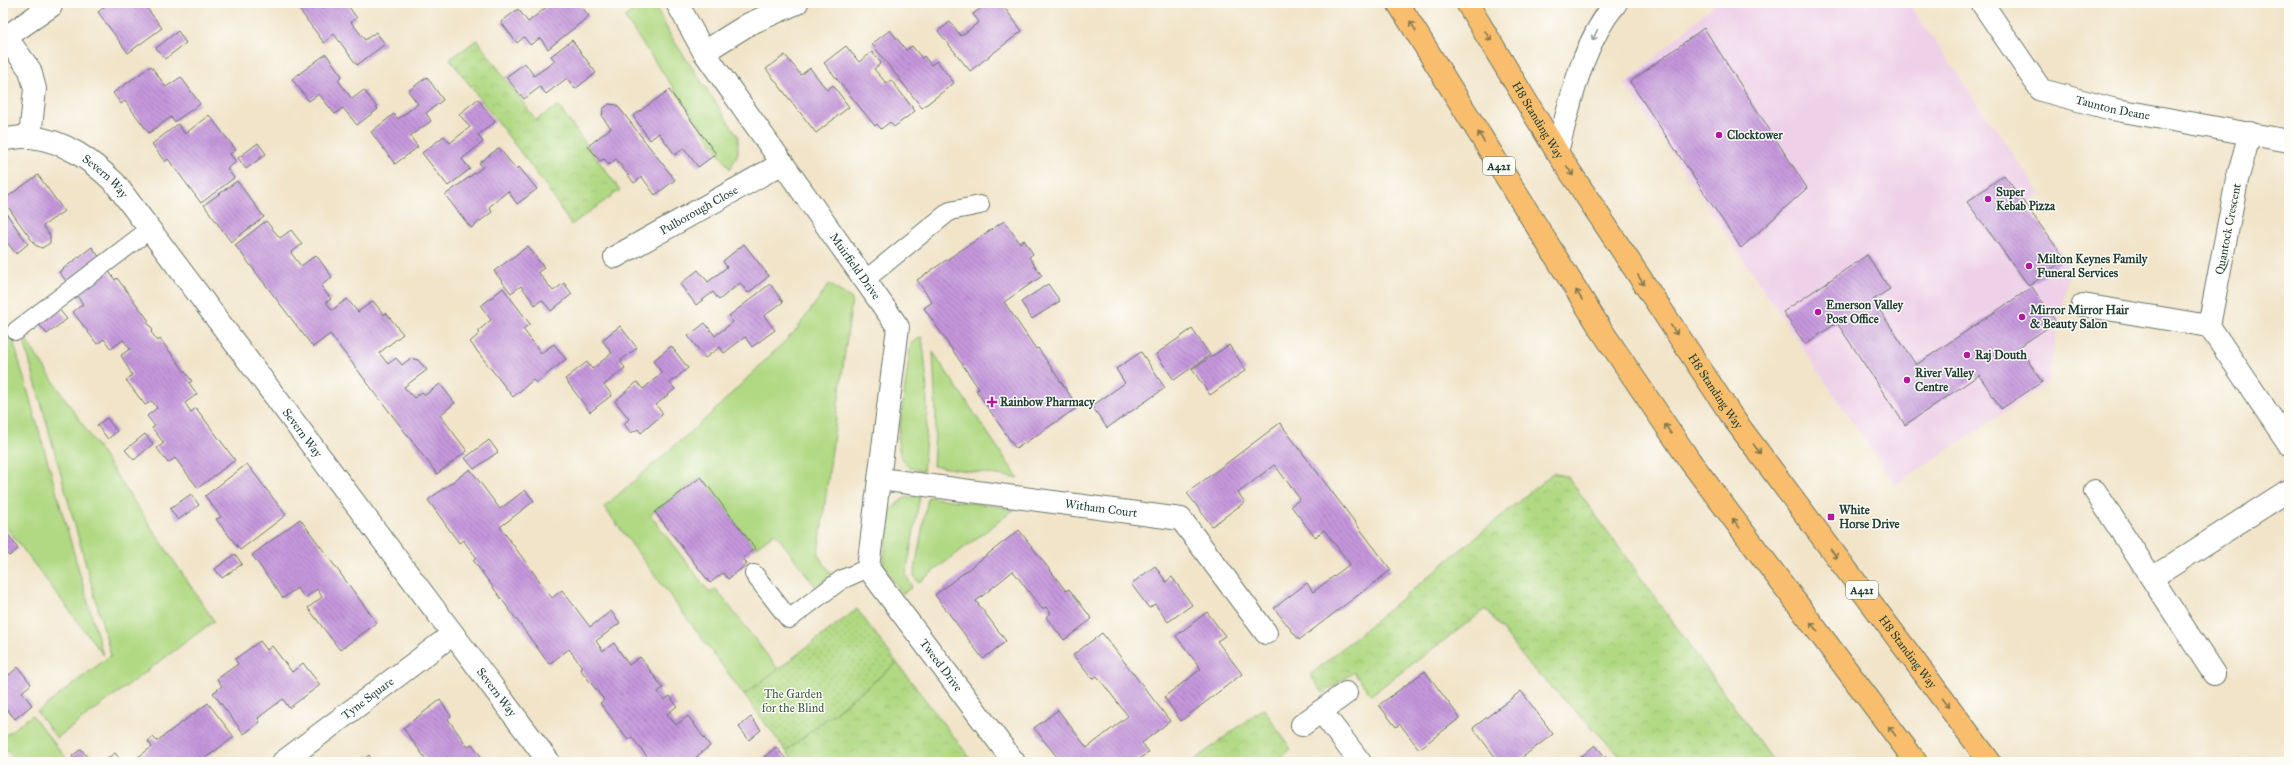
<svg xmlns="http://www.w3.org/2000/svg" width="2292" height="765" font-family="'IM FELL Great Primer',serif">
<defs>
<pattern id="park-crowns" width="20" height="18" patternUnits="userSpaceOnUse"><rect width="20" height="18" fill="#b1d983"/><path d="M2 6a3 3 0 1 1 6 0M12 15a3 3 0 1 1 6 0" fill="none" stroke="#98bb72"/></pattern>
<pattern id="garden-dots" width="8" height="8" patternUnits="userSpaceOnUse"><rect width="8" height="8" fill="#b1d983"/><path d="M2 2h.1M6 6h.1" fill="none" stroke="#98bb72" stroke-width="1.8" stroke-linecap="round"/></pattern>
<pattern id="building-back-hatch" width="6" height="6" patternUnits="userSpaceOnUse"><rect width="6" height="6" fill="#c496db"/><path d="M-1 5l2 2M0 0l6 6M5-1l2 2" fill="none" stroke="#9f7cb2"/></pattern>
</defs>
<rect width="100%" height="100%" fill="#fdfcf7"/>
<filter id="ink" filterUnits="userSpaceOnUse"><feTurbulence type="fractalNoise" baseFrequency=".025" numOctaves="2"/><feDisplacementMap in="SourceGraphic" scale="8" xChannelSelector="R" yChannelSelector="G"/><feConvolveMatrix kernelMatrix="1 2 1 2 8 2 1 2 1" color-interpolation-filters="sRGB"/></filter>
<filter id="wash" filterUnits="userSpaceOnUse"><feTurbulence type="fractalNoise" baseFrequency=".012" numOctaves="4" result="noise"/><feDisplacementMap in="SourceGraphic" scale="16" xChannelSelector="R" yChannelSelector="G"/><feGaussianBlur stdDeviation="0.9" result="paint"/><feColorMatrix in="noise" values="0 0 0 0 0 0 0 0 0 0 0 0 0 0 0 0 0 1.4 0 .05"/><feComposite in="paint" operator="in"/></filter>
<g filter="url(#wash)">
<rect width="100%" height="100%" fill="#f1e4c9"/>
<!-- built -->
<path fill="#eed0e8" d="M1716,3h192l133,191 -18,14 47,61 -23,115 -152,101 -270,-401z"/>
<!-- grass -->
<g fill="#b1d983" stroke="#688b5c">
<path d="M635,3h19l16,32 68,101v17l-8,16 -106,-152 14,-10z"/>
<path d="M829,284l23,15 -34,256 14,20 -16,12 -41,-54 -20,15 -54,-71 -51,38 60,78 6,-4 62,80 -34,26 -140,-188 107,-93 86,-85z"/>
<path d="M9,326l94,329 -100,-132v-192z"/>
<path d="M22,334l192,287 -157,117 -20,-26 74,-57z"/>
<path d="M922,337c7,49 6,86 1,135 -21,-7 -23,-10 -25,-33l13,-96z"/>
<path d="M933,352l85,126 -85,-12 3,-50z"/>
<path d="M920,496l-14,79 6,12 -9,7 -20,-29 7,-55 14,-12z"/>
<path d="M928,497l87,12 -97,74 -4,-8z"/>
<path d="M32,715l37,47h-53l-13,-17v-8z"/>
</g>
<!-- park -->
<g fill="url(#park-crowns)" stroke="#688b5c">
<path d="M477,40l59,80 22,-14 62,84 -49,35 -25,-39 -96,-127z"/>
<path d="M1553,473l15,4 206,285h-147l-97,-96 -44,-57 -115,86 -17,-23 -31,21 -13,-18z"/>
<path d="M897,663l76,99h-178l-9,-11z"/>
<path d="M1263,708l28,41 -18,13h-81z"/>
</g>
<!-- garden -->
<path fill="url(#garden-dots)" stroke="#688b5c" d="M857,609l40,54 -111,88 -42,-56z"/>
<g id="blocks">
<!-- building -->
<g fill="url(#building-back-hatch)">
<path d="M109,3h34l19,25 -34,25 -30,-41z"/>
<path d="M305,3h13l4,5 7,-5h17l11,15 -6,4 14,18 11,-8 9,12 -28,21 -23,-31 -10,9 -26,-35z"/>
<path d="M547,3h32l10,13 -41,33 -8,-11 -10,7 -6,-8 -7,6 -16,-21 17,-13 10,13 21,-17z"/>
<path d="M988,3h13l21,28 -52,40 -32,-40 12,-9 11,14 18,-14 -6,-8z"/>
<path d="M1704,28l103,160 -66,60 -111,-166z"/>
<path d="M890,30l16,20 6,-4 10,12 2,-2 7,9 6,-4 17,22 -32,25 -50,-64z"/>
<path d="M178,31l8,12 -21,16 -9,-11z"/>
<path d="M572,40l24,33 -21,16 -8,-11 -21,16 -6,-7 -16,12 -18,-22 19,-14 9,13 21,-15 -4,-5z"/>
<path d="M846,46l13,16 13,-10 9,11 -7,6 12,14 5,-3 24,31 -21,16 -4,-5 -9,7 -4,-5 -2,2 -51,-63z"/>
<path d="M326,54l16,22 -4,4 14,19 12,-9 14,19 -21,16 -14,-17 -8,6 -16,-20 -10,7 -17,-22z"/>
<path d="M785,55l16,20 9,-7 17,22 6,-5 16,22 -33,26 -50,-64z"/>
<path d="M151,66l15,21 15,-10 19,27 -26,18 -3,-5 -22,16 -24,-32 -4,3 -8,-11z"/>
<path d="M427,77l16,23 -17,13 5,8 -21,15 8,11 -23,17 -24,-32 23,-18 4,5 20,-15 -10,-13z"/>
<path d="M669,90l47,64 -18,13 -14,-19 -9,7 -16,-22 -9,7 -17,-24z"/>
<path d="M478,99l17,23 -17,13 5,7 -21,17 8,10 -22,17 -26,-33 22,-17 6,7 20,-16 -11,-13z"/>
<path d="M609,104l8,1 58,75 -20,15 -13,-18 -8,6 -18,-24 -7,6 -5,-6 -4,2 -12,-15 23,-18 -9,-11 1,-8z"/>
<path d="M209,115l27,35 -6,4 6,8 -9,7 7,9 -33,25 -33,-44 -3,3 -13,-18 26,-20 7,10z"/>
<path d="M258,143l8,11 -20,15 -8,-11z"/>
<path d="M499,148l17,21 3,-2 18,22 -20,15 -9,-13 -19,16 3,5 -21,16 -26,-33 38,-28 -4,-4z"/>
<path d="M38,175l26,36 -21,15 7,9v8l-8,5 -7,-3 -32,-45z"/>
<path d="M2004,175l61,84 -36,27 -62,-84z"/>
<path d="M237,181l27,36 -33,25 -27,-37z"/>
<path d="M3,209l25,35 -12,10 -10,-13 -3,3z"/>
<path d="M266,221l14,17 11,-8 11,14 -11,9 10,13 15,-11 16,22 -11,9 10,13 -5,3 6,8 15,-11 11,13 15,-11 11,14 2,-2 17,21 -24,19 9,11 8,-6 6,7 9,-7 7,2 9,10 -23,17 10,11 8,-6 3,3 15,-11 15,19 -15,12 27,36 -30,23 -107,-140 -17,13 -78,-102z"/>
<path d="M1004,221l16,22 4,-3 9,14 -4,3 13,19 -38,26 32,47 2,-1 40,59 -62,42 -40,-59 3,-1 -55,-81 8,-6 -15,-22z"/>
<path d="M744,244l25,32 -21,17 -8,-10 -21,17 -6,-8 -17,13 -16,-21 18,-14 10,12 19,-15 -4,-6z"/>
<path d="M528,246l16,22 -6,4 15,19 11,-8 8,11 -21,17 -9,-11 -7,5 -14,-19 -10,7 -17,-22z"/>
<path d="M92,247l8,11 -33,24 -8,-10z"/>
<path d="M1867,255l23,34 -17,11 43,65 116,-78 24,35 -37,25 23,35 -41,27 -22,-34 -74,50 -68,-102 -32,21 -22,-32z"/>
<path d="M108,270l7,10 2,-2 32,43 -2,1 6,8 -2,2 7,9 2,-2 32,42 -3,2 8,11 -12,9 6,9 5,-4 39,52 -37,28 -23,-30 -7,5 -11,-15 7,-5 -12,-15 3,-2 -8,-10 10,-8 -5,-7 -7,4 -19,-25 6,-5 -11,-20 9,-6 -7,-9 -12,9 -7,-10 -7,5 -24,-32 10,-8 -7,-9z"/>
<path d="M770,284l13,18 -19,14 11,14 -23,17 -7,-10 -21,16 -4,-6 -15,11 -17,-22 17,-13 10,13 18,-14 -4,-6z"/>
<path d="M1048,284l12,17 -28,18 -11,-17z"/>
<path d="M503,288l27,36 -7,5 18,24 13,-9 12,15 -30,24 -3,-3 -20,17 -43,-55 10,-9 -2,-2 13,-11 -10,-14z"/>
<path d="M58,308l9,11 -20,15 -9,-11z"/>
<path d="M620,326l17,22 -17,13 5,7 -21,17 8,10 -22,17 -25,-33 22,-17 5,7 20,-16 -10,-13z"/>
<path d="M1192,329l18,26 -36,25 -18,-26z"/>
<path d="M1229,345l17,25 -36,25 -18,-26z"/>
<path d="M671,346l17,22 -18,15 5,6 -19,16 7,9 -22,19 -3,-4 -7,4 -7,-9 5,-5 -14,-18 22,-19 6,7 19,-16 -9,-12z"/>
<path d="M1141,352l24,36 -58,40 -15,-22 33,-23 -9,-14z"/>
<path d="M107,418l10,13 -9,8 -11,-14z"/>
<path d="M1280,423l111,147 -92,70 -25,-32 33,-25 6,9 37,-28 -26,-34 -9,7 -24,-31 9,-7 -23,-31 -3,-3 -36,28 7,9 -33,24 -25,-33z"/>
<path d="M145,434l8,10 -19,16 -9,-10z"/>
<path d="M489,440l9,12 -24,17 -9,-11z"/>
<path d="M247,464l39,51 -46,35 -24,-31 5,-2 -16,-21z"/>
<path d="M470,469l30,40 25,-19 9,11 -34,26 52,71 10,-8 28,37 21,-16 9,12 -24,18 7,10 11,-8 15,22 11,-8 23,31 -5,4 6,8 6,-4 7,10 -10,8 9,11 12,-9 22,30 -14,11 4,5h-49l-19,-25 -4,3 -28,-37 4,-3 -24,-31 2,-2 -13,-18 -20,15 -76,-104 3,-3 -13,-17 -4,3 -31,-43z"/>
<path d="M701,477l54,71 -12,10 4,6 -19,15 -5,-6 -13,10 -55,-71z"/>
<path d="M191,494l8,11 -21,15 -8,-11z"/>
<path d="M300,519l77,104 -37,27 -32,-42 14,-11 -5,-8 -12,9 -8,-10 -14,10 -31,-43z"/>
<path d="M1019,530l47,61 3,-2 23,30 -28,21 -18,-23 5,-4 -5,-6 -4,2 -29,-38 -37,30 30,40 -23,18 -48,-64z"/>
<path d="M8,534l10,15 -9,7 -6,-8v-10z"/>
<path d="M235,554l7,10 -20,14 -7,-9z"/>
<path d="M1155,566l11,16 6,-5 20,28 -24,17 -13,-18 -6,4 -18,-24z"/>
<path d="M1207,612l18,24 -8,5 25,33 -61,47 -17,-24 37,-28 -25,-33z"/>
<path d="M1102,633l68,88 -28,22 7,9 -14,10h-74l-27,-34 24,-18 29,38 41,-32 -31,-40 -5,3 -19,-24z"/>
<path d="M260,641l7,9 5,-4 20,26 11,-9 17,22 -31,23 -6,-9 -25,19 2,4 -16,12 -31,-41 9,-7 -5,-7 21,-15 -3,-5z"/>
<path d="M18,667l13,17 -9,8 10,13 -17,14 -9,-11 -3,2v-39l2,-1 4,5z"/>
<path d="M1425,671l35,47 -41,31 -19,-25 -4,3 -17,-22z"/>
<path d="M1521,691l32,43 -37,28h-17l-26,-34z"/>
<path d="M440,700l11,16 -3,3 9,13 11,15 4,-3 12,16 -3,2h-53l-25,-34z"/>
<path d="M208,703l26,34 -34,25h-69l21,-15 -4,-6 5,-4 4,4z"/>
<path d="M751,717l10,13 -12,10 -10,-13z"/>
<path d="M1595,745l15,17h-35z"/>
<path d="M776,747l10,12 -3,3h-14l-5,-5z"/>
<path d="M81,749l10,13h-15l-4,-6z"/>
<path d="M115,753l7,9h-17l-1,-1z"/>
<path d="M369,755l5,7h-14z"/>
</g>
</g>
</g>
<g filter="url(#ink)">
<use href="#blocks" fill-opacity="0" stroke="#687768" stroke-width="1"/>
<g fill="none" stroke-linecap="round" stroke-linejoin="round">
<!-- lane casing -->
<g stroke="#687768" stroke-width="20">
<g id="lane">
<path d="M865,280l85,-69 30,-6"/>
<path d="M16,331l133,-101"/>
<path d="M754,574l35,45 52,-39 27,-12"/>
</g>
</g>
<!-- street casing -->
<g stroke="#687768" stroke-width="24">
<g id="street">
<path id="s1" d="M677,3l27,49 194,275 -30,241 146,194"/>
<path id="s2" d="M1982,3l59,87 71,19 177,32"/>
<path d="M3,33l27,37 5,19 -5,48"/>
<path d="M6,37l45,-31"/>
<path d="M704,52l45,-28 48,-21"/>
<path d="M2250,133l-13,47 -28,146 80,118"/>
<path id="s3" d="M3,139c9,0 19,-3 28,-2 34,4 60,23 84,46l434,579"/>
<path d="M1557,152c14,-51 24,-107 59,-149"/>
<path id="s4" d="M615,257l168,-94"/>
<path d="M2083,305l126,21"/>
<path id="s5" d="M880,479l301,40 85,114"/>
<path d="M2095,491l119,183"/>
<path d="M2152,578l137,-88"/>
<path d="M1321,711l39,51"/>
<path d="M1302,725l44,-32"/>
<path id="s6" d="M283,762l170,-128"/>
</g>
</g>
<!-- highway casing -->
<g stroke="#687768" stroke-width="24">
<g id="highway">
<path d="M1398,3l202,325 90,133 226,301"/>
<path id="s7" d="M1467,3l90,149 176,266 257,344"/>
</g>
</g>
<!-- lane -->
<use href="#lane" stroke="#fff" stroke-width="18"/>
<!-- street -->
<use href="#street" stroke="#fff" stroke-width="22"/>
<!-- highway -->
<use href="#highway" stroke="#f9be6d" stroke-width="22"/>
</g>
<!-- one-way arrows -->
<defs><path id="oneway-shaft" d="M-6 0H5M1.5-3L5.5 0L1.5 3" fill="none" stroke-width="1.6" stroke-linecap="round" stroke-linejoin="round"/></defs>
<g stroke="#81774e">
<use href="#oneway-shaft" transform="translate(1413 26) rotate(-121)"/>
<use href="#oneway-shaft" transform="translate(1488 36) rotate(59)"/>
<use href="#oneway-shaft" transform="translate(1481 137) rotate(-122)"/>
<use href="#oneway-shaft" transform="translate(1570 171) rotate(57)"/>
<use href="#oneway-shaft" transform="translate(1641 280) rotate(57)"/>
<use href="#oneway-shaft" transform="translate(1579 295) rotate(-122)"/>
<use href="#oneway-shaft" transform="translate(1674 330) rotate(56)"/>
<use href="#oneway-shaft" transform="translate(1668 429) rotate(-124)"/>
<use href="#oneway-shaft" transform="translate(1757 449) rotate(53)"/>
<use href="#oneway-shaft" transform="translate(1736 523) rotate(-127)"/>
<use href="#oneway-shaft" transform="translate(1834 554) rotate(53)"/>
<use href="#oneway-shaft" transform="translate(1814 627) rotate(-127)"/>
<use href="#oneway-shaft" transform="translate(1946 703) rotate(53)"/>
<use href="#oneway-shaft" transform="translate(1892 731) rotate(-127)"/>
</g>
<use stroke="#8f9e9a" href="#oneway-shaft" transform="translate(1595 35) rotate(115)"/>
</g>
<!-- markers -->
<g fill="#b5179e" stroke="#fdfcf7" stroke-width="1.5">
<circle cx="1719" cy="135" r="4"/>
<circle cx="1988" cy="199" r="4"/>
<circle cx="2029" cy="266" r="4"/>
<circle cx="1818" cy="312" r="4"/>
<circle cx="2022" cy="317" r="4"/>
<circle cx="1967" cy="355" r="4"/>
<circle cx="1907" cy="380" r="4"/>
<path d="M990 396h4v4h4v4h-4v4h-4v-4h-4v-4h4z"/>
<rect x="1827" y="513" width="8" height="8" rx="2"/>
</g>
<g text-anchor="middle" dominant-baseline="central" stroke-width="3" stroke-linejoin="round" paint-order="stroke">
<!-- shield labels -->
<g fill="#fdfcf7" stroke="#62766e" stroke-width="1">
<rect x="1483" y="157" width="32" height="18" rx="3"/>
<rect x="1846" y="581" width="32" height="18" rx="3"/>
</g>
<g font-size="11" font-weight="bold" fill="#1f3d34">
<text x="1499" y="166">A421</text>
<text x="1862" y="590">A421</text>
</g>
<!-- street labels -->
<g font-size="12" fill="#1f3d34" stroke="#fdfcf7">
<text stroke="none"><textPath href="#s2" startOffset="179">Taunton Deane</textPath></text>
<text stroke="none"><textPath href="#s7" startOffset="137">H8 Standing Way</textPath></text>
<text stroke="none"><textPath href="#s3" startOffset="114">Severn Way</textPath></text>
<text stroke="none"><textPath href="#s4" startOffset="96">Pulborough Close</textPath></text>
<text transform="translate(2228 229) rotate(-79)">Quantock Crescent</text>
<text stroke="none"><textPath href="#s1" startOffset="318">Muirfield Drive</textPath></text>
<text stroke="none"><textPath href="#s7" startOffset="461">H8 Standing Way</textPath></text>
<text stroke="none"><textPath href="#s3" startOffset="438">Severn Way</textPath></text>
<text stroke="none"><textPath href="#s5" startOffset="223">Witham Court</textPath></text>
<text stroke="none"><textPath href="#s7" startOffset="785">H8 Standing Way</textPath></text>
<text stroke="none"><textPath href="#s1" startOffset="757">Tweed Drive</textPath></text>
<text stroke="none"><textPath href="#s3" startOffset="762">Severn Way</textPath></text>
<text stroke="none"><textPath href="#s6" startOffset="106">Tyne Square</textPath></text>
</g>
<!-- poi labels -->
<g font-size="12" font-weight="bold" fill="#1f3d34" stroke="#fdfcf7" text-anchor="start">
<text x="1727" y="135">Clocktower</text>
<text x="1996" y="192">Super<tspan x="1996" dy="14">Kebab Pizza</tspan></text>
<text x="2037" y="259">Milton Keynes Family<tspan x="2037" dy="14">Funeral Services</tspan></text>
<text x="1826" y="305">Emerson Valley<tspan x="1826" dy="14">Post Office</tspan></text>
<text x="2030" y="310">Mirror Mirror Hair<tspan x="2030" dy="14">&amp; Beauty Salon</tspan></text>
<text x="1975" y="355">Raj Douth</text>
<text x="1915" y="373">River Valley<tspan x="1915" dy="14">Centre</tspan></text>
<text x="1000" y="402">Rainbow Pharmacy</text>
<text x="1839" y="510">White<tspan x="1839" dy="14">Horse Drive</tspan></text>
</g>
<!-- park labels -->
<g font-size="12" fill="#3c5c44" stroke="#fdfcf7">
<text x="793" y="694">The Garden<tspan x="793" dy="14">for the Blind</tspan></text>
</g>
</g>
<!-- margin -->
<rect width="2292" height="765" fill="none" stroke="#fdfcf7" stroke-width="16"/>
</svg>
